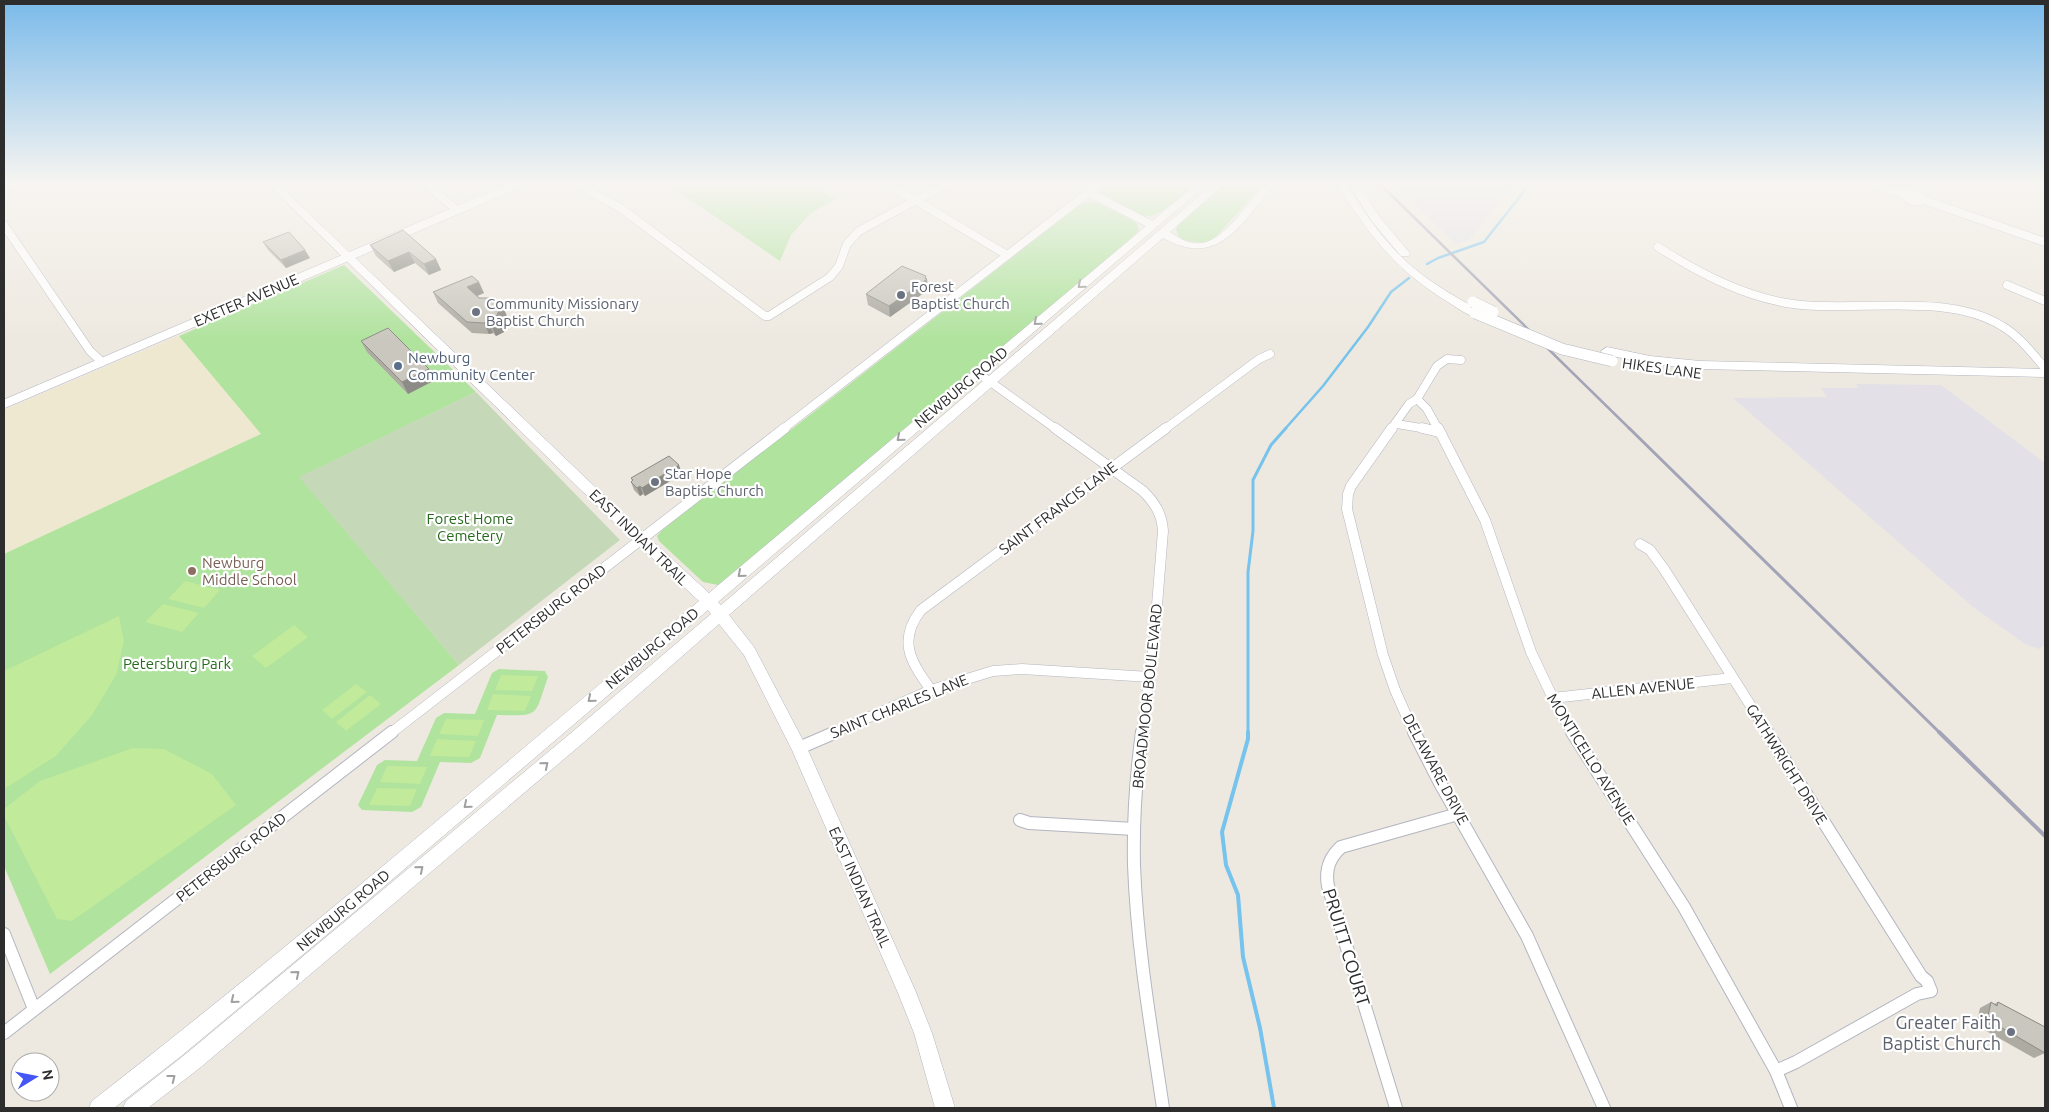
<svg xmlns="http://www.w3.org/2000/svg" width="2049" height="1112" font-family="Ubuntu,sans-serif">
<rect width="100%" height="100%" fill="#eee9e0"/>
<!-- industrial -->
<g fill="#e3e0e7">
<path d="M1396,185h116l-44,56 -12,3z"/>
<path d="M1856,384l85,1 104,78v182l-6,4 -14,-5 -52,-37 -240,-209 94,-1 -6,-9h37z"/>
</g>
<!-- education -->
<path fill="#efe8d1" d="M179,336l280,329 -409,309 -46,-108v-456z"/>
<!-- green -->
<g fill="#b0e39e">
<path d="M669,185h143l23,14 -25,15 -19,21 -11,26z"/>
<path d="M1105,185h90c-15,12 -31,32 -52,31l-39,-19 -3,-5z"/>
<path d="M1222,185h41l-49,54c-12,5 -23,4 -35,-2l-3,-7 2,-7z"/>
<path d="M1088,201l10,2 34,17 5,4 2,6 -7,8 -383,322 -31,25 -15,-3 -44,-41 -2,-5 5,-6 419,-326z"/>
<path d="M344,265l132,127 -176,85 159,188 -409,309 -46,-108v-312l257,-120 -82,-98z"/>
<path d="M499,669l46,2 3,6c-14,40 -7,39 -51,38l-17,43 -9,5 -31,-1 -19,45 -9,5 -50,-2 -4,-5 19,-40 8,-5 32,1 19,-43 8,-5 31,1 17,-41z"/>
</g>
<!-- cemetery -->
<path fill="#c5d8b8" d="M476,392l144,148 -161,125 -160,-188z"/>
<!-- pitch -->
<g fill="#c1ea9b">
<path d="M185,581l35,9 -16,18 -36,-9z"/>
<path d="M163,604l36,9 -17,19 -37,-10z"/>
<path d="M119,616l5,25 -8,34 -24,40 -36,41 -52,33v-118z"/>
<path d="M294,625l14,12 -42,31 -14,-12z"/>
<path d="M501,675l37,1 -6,15 -37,-1z"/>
<path d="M356,684l11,8 -35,27 -10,-9z"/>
<path d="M493,694l38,2 -6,15 -38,-1z"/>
<path d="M370,695l11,9 -35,27 -10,-9z"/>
<path d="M446,719l38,1 -6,16 -39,-2z"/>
<path d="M437,739l39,2 -7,16 -39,-1z"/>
<path d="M133,748l31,1 48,25 24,31 -164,116 -15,-2 -53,-103v-7l36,-28z"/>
<path d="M387,766l40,1 -7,17 -40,-2z"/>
<path d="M377,788l40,1 -7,17 -41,-1z"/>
</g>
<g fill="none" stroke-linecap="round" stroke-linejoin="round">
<!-- stream-far2 -->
<g stroke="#76c3ed" stroke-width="2.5">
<path d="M1427,264l11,-6 46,-16 45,-57"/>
<path d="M1285,429l38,-43 45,-59 23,-35 18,-14"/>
</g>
<!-- stream-far1 -->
<path stroke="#76c3ed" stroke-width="3" d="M1248,733v-161l5,-41v-51l18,-35 15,-17"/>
<!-- stream -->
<path stroke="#76c3ed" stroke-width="4" d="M1248,732v7l-26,93 4,33 12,30 5,62 17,71 14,80"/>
<!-- street-far2 casing -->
<g stroke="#b3b5c0" stroke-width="9">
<g id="street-far2">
<path d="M427,185l30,25"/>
<path d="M579,185l43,24 143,107h4l61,-39 9,-11 8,-22 12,-13 85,-46"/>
<path d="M890,185l117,70"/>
<path d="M1877,185l27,9"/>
<path d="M4,189l11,-4"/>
<path d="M1088,192l64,33"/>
<path d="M1906,192l13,2 5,6c-8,3 -15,1 -20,-5z"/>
<path d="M1924,200l121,42"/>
<path d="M4,225l86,126 12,11"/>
<path d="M1658,247c41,26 86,50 135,57 63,9 153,-13 209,22 17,10 30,27 43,42"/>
<path d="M2007,285l38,16"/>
<path d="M978,373l78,56"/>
<path d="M1417,399l10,10 11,20"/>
<path d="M4,404l512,-219"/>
<path d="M1397,424l30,5"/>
<path d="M783,429l315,-244"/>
<path d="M1165,429l94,-70 11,-5"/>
<path d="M1391,429l18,-25 8,-5 20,-33 10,-7 14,1"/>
</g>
</g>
<!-- street-far1 casing -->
<g stroke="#b3b5c0" stroke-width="11">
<g id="street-far1">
<path d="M1055,428l88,63c12,12 19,23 20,40l-9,111 -12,91"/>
<path d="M1392,428l-41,58 -3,8 -1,15 36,146 12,35 19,43"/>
<path d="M1422,428l17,4"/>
<path d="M1438,428l47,92 46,132 28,59 14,22"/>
<path d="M1640,544l10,6 14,19 104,164"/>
<path d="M931,690c-20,-28 -34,-49 -10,-80l245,-182"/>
<path d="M1553,698l179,-20"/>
<path d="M391,733l394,-305"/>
<path d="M833,733l98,-43 62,-19 29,-2 128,8"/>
</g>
</g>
<!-- street casing -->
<g stroke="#b3b5c0" stroke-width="14">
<g id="street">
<path d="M1142,732c-6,44 -9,89 -8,133 3,82 17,162 29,243"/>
<path d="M1414,732l26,51 87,153 77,172"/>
<path d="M1572,732l112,175 92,164 15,37"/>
<path d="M1767,732l154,244 6,5 4,10 -14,3 -121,68 -20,9"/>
<path d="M799,748l37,-16"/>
<path d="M1020,820l9,3 105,6"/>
<path d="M4,934l30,75"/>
<path d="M4,1033l388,-301"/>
<path d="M1396,1108l-68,-222c-3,-16 1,-28 13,-39l117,-33"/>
</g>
</g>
<!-- secondary casing -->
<g stroke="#b3b5c0" stroke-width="1">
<g id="secondary">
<path d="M269,185h10l357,341 73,67 486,-408h11l-488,417 3,3 491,-420h11l-53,47c9,6 20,13 32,11 24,-4 47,-41 61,-58h10c-5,9 -14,18 -21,27 -26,33 -49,48 -89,26l-434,377 25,32 53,101 108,242 17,43 23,75h-20l-21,-75 -16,-40 -106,-243 -48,-95 -25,-31 -136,119 -382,324 -53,41h-25l3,-7 61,-48 384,-320 140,-119 -3,-4 -354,302 -174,145 -66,51h-25l3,-7c207,-161 406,-332 607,-500l-73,-67z"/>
<path d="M1337,185h10c14,21 27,43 45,62 24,27 56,46 87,63l2,3 -2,3c-9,2 -20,-7 -28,-12 -57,-35 -78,-64 -114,-119z"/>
<path d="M1349,185h10l20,31 30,36 1,2 -1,2h-8l-30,-36z"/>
<path d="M1607,347l43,9 50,5 345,8v8l-345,-8 -50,-5 -47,-10 -2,-3z"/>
</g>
</g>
<!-- street-far2 -->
<use href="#street-far2" stroke="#fff" stroke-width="8"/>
<!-- street-far1 -->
<use href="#street-far1" stroke="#fff" stroke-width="10"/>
<!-- street -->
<use href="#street" stroke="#fff" stroke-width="12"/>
<!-- secondary -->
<use href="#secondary" fill="#fff" fill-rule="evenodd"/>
<!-- rail-far2 -->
<path stroke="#a3a4b7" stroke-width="2.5" d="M1381,185l249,244"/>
<!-- rail-far1 -->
<path stroke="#a3a4b7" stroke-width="3" d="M1629,428l311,305"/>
<!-- rail -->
<path stroke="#a3a4b7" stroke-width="4" d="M1939,732l106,104"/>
<!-- secondary-bridge casing -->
<g stroke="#b3b5c0" stroke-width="12" stroke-linecap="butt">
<g id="secondary-bridge">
<path d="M1473,302l20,10"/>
<path d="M1475,313l87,36 50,12"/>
</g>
</g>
<!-- secondary-bridge -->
<use href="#secondary-bridge" stroke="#fff" stroke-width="11"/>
</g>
<!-- wall -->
<g fill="#aeaba3">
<path d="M403,230l33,29 5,11 -12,5 -14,-12 -21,9 -18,-16 -6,-11z"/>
<path d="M263,242l47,16 -24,10 -18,-18z"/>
<path d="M926,278l1,1 1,11 -38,27 -22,-12 -2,-11z"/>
<path d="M433,292l51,1 -7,3 30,20 -5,11 2,5 -8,4 -3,-3 -4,1 -17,-1 -34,-30z"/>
<path d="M361,341l74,39 -27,14 -41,-42z"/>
<path d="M682,474l-37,22 -2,-2 -3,2 -6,-6 -3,-8 1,-1 -1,-3z"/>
<path d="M1991,1002l3,2 4,-2 47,25v26l-11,5 -53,-30 1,-4 -5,-3 3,-13z"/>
</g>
<!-- shaded-wall -->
<g fill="#8d8b85">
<path d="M305,250l5,8 -24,10 -5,-8z"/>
<path d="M409,252l6,11 -21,9 -6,-11z"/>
<path d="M436,259l5,11 -12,5 -5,-11z"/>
<path d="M926,276v3h1l1,11 -38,27 -1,-11z"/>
<path d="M479,282l5,11 -12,5 -5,-11z"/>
<path d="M502,304l5,12 -5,11 2,5 -8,4 -5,-11 5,-8z"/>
<path d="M488,321l5,12 -4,1 -5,-11z"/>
<path d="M429,369l6,11 -27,14 -6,-12z"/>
<path d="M679,465l3,9 -37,22 -3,-8z"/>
<path d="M640,486l3,8 -3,2 -3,-8z"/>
</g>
<!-- building -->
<g fill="#cac7be" stroke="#8d8b85">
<path d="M403,230l33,29 -12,5 -15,-12 -21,9 -18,-16z"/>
<path d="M289,232l16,18 -24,10 -18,-18z"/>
<path d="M902,266l24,10 -1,2 2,1 -38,27 -23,-12z"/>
<path d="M472,276l7,6 -12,5 12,11h16l7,6 -6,13 3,4 -8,4 -3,-4 -4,2 -17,-1 -34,-30z"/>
<path d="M388,328l41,41 -27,13 -41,-41z"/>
<path d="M669,456l10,9 -37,23 -2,-2 -3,2 -6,-6 2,-2 -2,-2z"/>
<path d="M1991,1002l6,4 1,-4 47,25v26l-53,-31 1,-4 -5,-2z"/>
</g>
<!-- one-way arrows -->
<defs><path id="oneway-chevron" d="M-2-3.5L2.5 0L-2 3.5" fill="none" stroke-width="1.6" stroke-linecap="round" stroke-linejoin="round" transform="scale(1.25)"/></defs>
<g stroke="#a0a0a0">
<use href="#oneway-chevron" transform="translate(1081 285) rotate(140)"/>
<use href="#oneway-chevron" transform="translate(1037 322) rotate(139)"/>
<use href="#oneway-chevron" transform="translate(900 438) rotate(140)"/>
<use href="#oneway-chevron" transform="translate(741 574) rotate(139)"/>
<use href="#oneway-chevron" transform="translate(591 699) rotate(140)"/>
<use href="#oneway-chevron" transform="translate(545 765) rotate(-40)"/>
<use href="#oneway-chevron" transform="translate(467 805) rotate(140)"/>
<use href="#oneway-chevron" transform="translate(420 869) rotate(-40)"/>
<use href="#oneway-chevron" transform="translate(296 974) rotate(-40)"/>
<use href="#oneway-chevron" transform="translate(234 1000) rotate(141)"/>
<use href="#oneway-chevron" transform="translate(172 1078) rotate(-38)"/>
</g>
<!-- sky -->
<linearGradient id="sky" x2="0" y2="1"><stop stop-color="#7abaea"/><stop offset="0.54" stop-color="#f7f5f1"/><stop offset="1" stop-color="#f7f5f1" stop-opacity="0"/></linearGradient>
<rect width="2049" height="340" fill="url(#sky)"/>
<!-- markers -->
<g fill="#6b7280" stroke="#fff" stroke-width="2">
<circle cx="901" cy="295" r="5"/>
<circle cx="476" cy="312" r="5"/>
<circle cx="655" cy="482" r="5"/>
<circle cx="2011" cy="1032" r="5"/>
</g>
<circle fill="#5c6f8a" stroke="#fff" stroke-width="2" cx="398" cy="366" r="5"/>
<circle fill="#8d6e63" stroke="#fff" stroke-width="2" cx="192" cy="571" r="5"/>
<g text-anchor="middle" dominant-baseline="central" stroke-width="4.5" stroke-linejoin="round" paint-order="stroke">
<!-- worship labels -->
<g font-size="15" fill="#5b616d" stroke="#fff" text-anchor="start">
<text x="911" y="286">Forest<tspan x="911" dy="17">Baptist Church</tspan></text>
<text x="486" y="303">Community Missionary<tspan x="486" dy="17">Baptist Church</tspan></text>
<text x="665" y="473">Star Hope<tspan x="665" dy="17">Baptist Church</tspan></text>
</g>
<!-- street labels -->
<g font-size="15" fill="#2d2d2d" stroke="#fff">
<text transform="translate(246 300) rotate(-23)">EXETER AVENUE</text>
<text transform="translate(1662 368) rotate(8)">HIKES LANE</text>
<text transform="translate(961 387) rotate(-40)">NEWBURG ROAD</text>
<text transform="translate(1058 508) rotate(-37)">SAINT FRANCIS LANE</text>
<text transform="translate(639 537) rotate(44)">EAST INDIAN TRAIL</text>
<text transform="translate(551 609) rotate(-38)">PETERSBURG ROAD</text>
<text transform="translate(652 648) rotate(-40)">NEWBURG ROAD</text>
<text transform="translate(1643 688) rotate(-6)">ALLEN AVENUE</text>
<text transform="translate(1147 696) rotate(-84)">BROADMOOR BOULEVARD</text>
<text transform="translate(899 706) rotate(-22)">SAINT CHARLES LANE</text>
<text transform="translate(1591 759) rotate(58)">MONTICELLO AVENUE</text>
<text transform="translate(1787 764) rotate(58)">GATHWRIGHT DRIVE</text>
<text transform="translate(1436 769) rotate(62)">DELAWARE DRIVE</text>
<text transform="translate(231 857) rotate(-38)">PETERSBURG ROAD</text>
<text transform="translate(860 887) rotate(66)">EAST INDIAN TRAIL</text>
<text transform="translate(343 910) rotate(-40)">NEWBURG ROAD</text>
</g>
<!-- service labels -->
<g font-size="15" fill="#4e5e75" stroke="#fff" text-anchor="start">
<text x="408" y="357">Newburg<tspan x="408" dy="17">Community Center</tspan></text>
</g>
<!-- park labels -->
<g font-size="15" fill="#266b1c" stroke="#fff">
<text x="470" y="518">Forest Home<tspan x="470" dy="17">Cemetery</tspan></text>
<text x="177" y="663">Petersburg Park</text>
</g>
<!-- education labels -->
<g font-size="15" fill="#785e54" stroke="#fff" text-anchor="start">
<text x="202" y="562">Newburg<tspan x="202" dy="17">Middle School</tspan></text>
</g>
<!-- near-street labels -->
<g font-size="18" fill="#2d2d2d" stroke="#fff">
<text transform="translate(1347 947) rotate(73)">PRUITT COURT</text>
</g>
<!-- near-worship labels -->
<g font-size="18" fill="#5b616d" stroke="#fff" text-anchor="end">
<text x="2001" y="1022">Greater Faith<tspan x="2001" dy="21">Baptist Church</tspan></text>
</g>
</g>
<!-- border -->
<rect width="2049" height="1112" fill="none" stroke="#2d2d2d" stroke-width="10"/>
<!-- north arrow -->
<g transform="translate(35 1077) rotate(80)"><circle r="24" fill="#ffffff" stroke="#ababab"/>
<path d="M0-4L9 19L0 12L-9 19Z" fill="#4556f7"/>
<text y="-8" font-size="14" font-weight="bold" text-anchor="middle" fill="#2d2d2d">N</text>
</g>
</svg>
